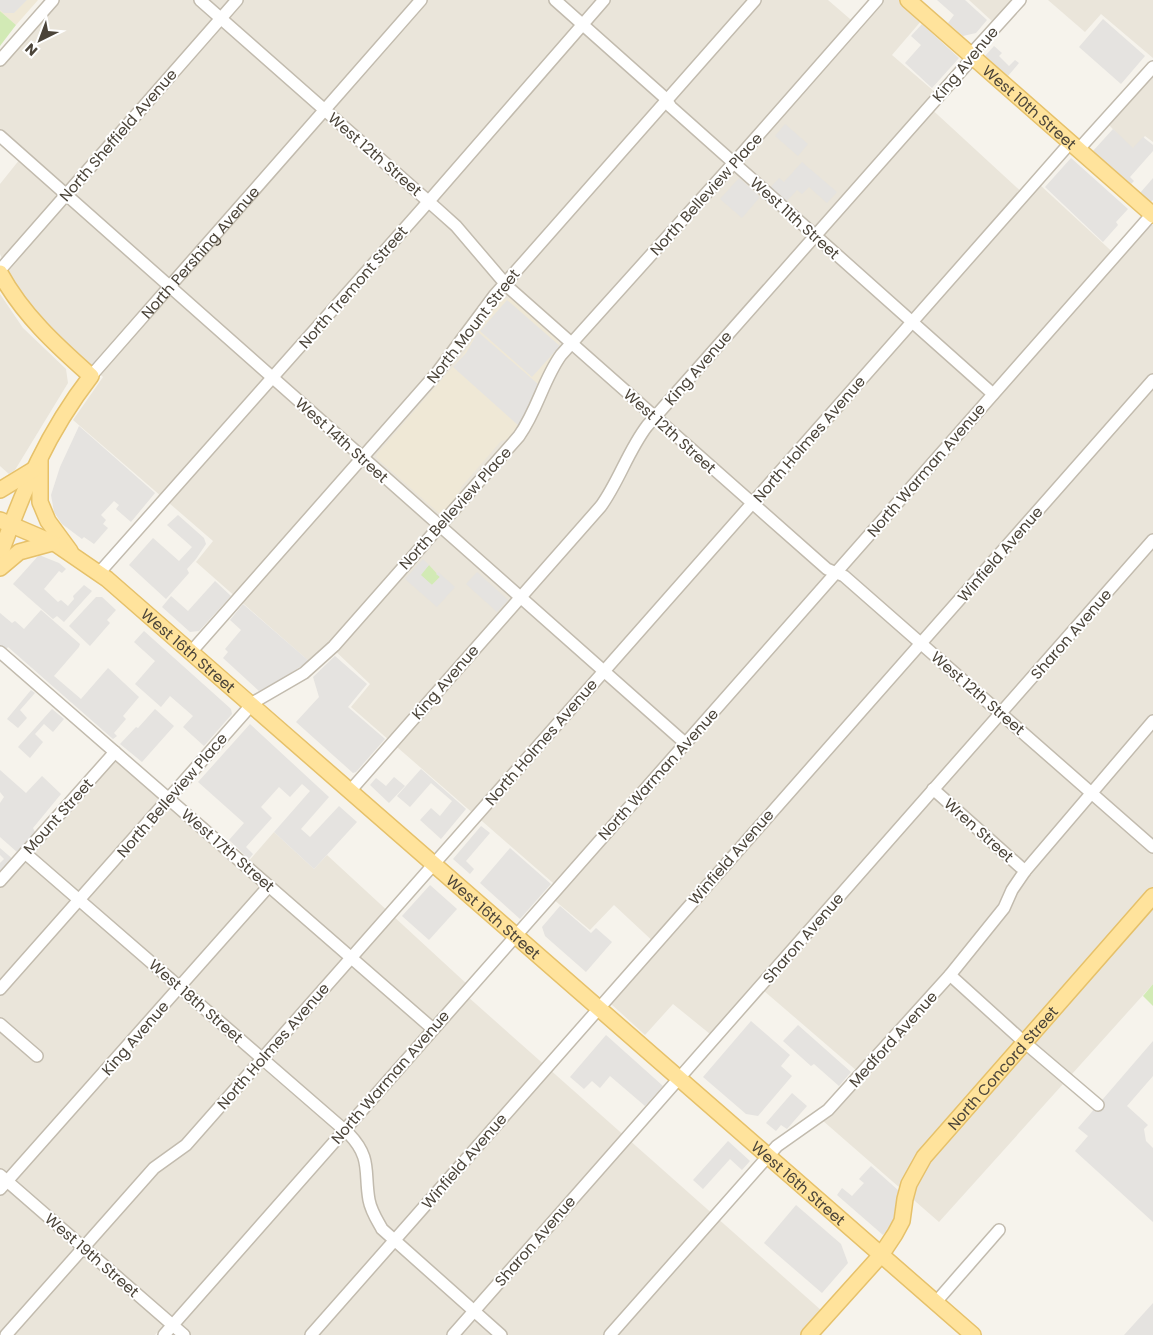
<svg xmlns="http://www.w3.org/2000/svg" width="1153" height="1335" font-family="Poppins,sans-serif">
<rect width="100%" height="100%" fill="#f6f3ec"/>
<!-- residential -->
<g fill="#eae5da">
<path d="M60,0h768l29,25 24,-25h19l22,20 -30,35 44,38 -10,11 101,93 12,-13 81,75 31,-35 2,1v759l-214,238 -117,-102 42,-43 -108,-93 -46,50 -37,-30 -28,31 -35,-32 48,-57 -44,-41 -24,25 -37,-31 7,-10 -209,-182 19,-23 -40,-38 -19,17 -115,-101 17,-21 -140,-121 30,-43 -49,-44 -37,-39 -17,-40v-70l20,-25 -20,-22v-70z"/>
<path d="M969,0h44l-20,22z"/>
<path d="M1048,0h105v58l-52,-44 -16,18z"/>
<path d="M1153,73v69l-8,-6 -12,14 -25,-26z"/>
<path d="M0,294l23,34 43,41 2,14 -53,87 -6,4 -9,-8z"/>
<path d="M113,759l128,111 33,-38 40,37 13,-14 141,130 -313,350h-155v-450z"/>
<path d="M467,996l355,315 -22,24h-627z"/>
</g>
<!-- education -->
<g fill="#efe8d6">
<path d="M0,0h38l-22,25 -16,-14z"/>
<path d="M511,298l48,44 1,8 -39,74 -11,15 -9,2 -39,45 -7,14 -12,13h-4l-59,-52 -4,-4 1,-3 85,-98 24,-37 16,-20z"/>
</g>
<!-- green -->
<g fill="#d2eab5">
<path d="M0,11l16,14 -16,21z"/>
<path d="M429,565l11,12 -8,8 -12,-10z"/>
<path d="M1153,984v22l-10,-10z"/>
</g>
<!-- parking -->
<g fill="#e5e3e0">
<path d="M0,0h27l-13,13h-10l-4,-3z"/>
<path d="M937,0h28l22,20 -11,13 -13,3 -15,-13 6,-8z"/>
<path d="M1103,19l42,37 -24,28 -42,-37z"/>
<path d="M922,24l37,34 -27,30 -27,-25 16,-18 -10,-9z"/>
<path d="M994,46l8,7 -3,3 10,10 6,-6 4,3 -11,13 -23,-20z"/>
<path d="M785,124l23,20 -10,12 -23,-20z"/>
<path d="M1113,129l20,19 10,-11 10,8v6l-23,26 4,4 -3,3 -38,-33z"/>
<path d="M1071,158l57,51 -12,13 2,3 -15,17 -58,-55z"/>
<path d="M802,162l35,30 -10,11 -18,-16 -7,7 -5,-4 -11,12 -16,-14 9,-10 5,4z"/>
<path d="M739,178l21,19 -18,21 -22,-19z"/>
<path d="M1153,178v22l-2,2 -11,-9z"/>
<path d="M507,300l53,46 -28,31 -52,-46z"/>
<path d="M478,332l60,52 -19,42 -66,-59 13,-14z"/>
<path d="M79,426l76,67 -24,29 -15,-13 3,-4 -5,-4 -13,14 5,5 -3,4 5,4 -14,16 -10,-7 -2,2 -20,-15 -8,-12 -3,-17 9,-28z"/>
<path d="M178,515l26,23 2,6 -10,15 -9,10 2,4 -23,26 -37,-34 24,-27 26,23 13,-14 -25,-22z"/>
<path d="M39,555l20,8 7,6 -4,4 -3,-2 -15,18 14,13 3,-2 7,6 6,-7 -1,-3 11,-11 8,6 -28,31 -7,-6 -4,3 -40,-35z"/>
<path d="M423,559l6,6 -8,10 11,10 8,-8 -4,-3 2,-2 17,15 -18,20 -32,-28z"/>
<path d="M477,572l31,28 -11,12 -31,-28z"/>
<path d="M215,581l16,15 -32,35 -9,1 -28,-25 9,-11 17,15z"/>
<path d="M96,597h6l14,13 -9,10 3,3 -20,23 -21,-20z"/>
<path d="M243,604l66,57 -29,19 -21,11 -36,-33 5,-6 -3,-3 16,-19 -11,-10z"/>
<path d="M41,610l39,34 -1,3 -25,29 27,23 27,-31 31,29 -16,19 3,3 -12,14 3,3 -4,3 -105,-92 -2,3 -6,-5v-32l12,10 3,-2 9,8z"/>
<path d="M144,631l87,78 1,5 -28,32 -21,-19 10,-11 -23,-20 -9,11 -26,-23 20,-23 -21,-19z"/>
<path d="M335,656l32,28 -19,23 37,32 -29,33 -3,1 -57,-51 23,-25 -6,-20z"/>
<path d="M31,690l4,3 -15,17 7,8 -9,10 -11,-9z"/>
<path d="M52,709l12,10 -11,13 -9,-8 -9,10 8,8 -13,16 -12,-11z"/>
<path d="M155,709l19,17 -32,36 -22,-18 16,-17 2,1z"/>
<path d="M250,724l79,73 -28,32 9,8 29,-31 18,16 -43,47 -40,-37 36,-41 -8,-7 -12,13 -11,-10 -18,20 11,11 -26,29 7,7 -4,5 -20,-19 15,-17 -46,-41z"/>
<path d="M421,769l45,40 -25,30 -21,-19 11,-12 9,8 12,-15 -21,-18 -21,24 -13,-11z"/>
<path d="M0,770l26,23 16,-17 19,18 -28,34 2,4 -18,20 -17,-15v-34l4,-6 -4,-5z"/>
<path d="M394,777l11,9 -16,17 -19,-18 6,-7 10,8z"/>
<path d="M481,826l9,7 -24,28 8,8 -4,5 -17,-15z"/>
<path d="M0,848l15,13 -15,16v-14l4,-4 -4,-4z"/>
<path d="M510,848l41,36 -31,35 -40,-36z"/>
<path d="M430,885l27,24 -28,31 -27,-24z"/>
<path d="M560,906l31,27 5,-5 16,14 -26,30 -41,-36 -3,-9z"/>
<path d="M751,1021l39,34 -9,11 11,10 -34,40 -12,-2 -43,-37z"/>
<path d="M798,1025l53,47 -12,14 -25,-22 -3,2 -28,-25z"/>
<path d="M606,1035l57,51 -18,20 -35,-30 -10,12 -8,-7 -8,8 -14,-12z"/>
<path d="M1153,1041v35l-26,30 21,19 -4,4 2,12 7,7v74l-78,-71 13,-15 -10,-8z"/>
<path d="M792,1093l15,13 -20,23 -6,-4 -5,6 -10,-8z"/>
<path d="M728,1141l22,20 -8,9 -12,-11 -27,30 -10,-9z"/>
<path d="M871,1166l28,25 -6,33 -10,11 -46,-40 5,-7 10,8 12,-13 -5,-4z"/>
<path d="M796,1205l45,39 7,19 -26,30 -58,-50z"/>
<path d="M1153,1303v32h-29z"/>
</g>
<g fill="none" stroke-linecap="round" stroke-linejoin="round">
<!-- minor casing -->
<g stroke="#c2bbae" stroke-width="14">
<g id="minor">
<path d="M200,0l237,209 19,17 52,61 319,282 17,7 309,271"/>
<path d="M555,0l109,97 7,10 322,287"/>
<path d="M0,60l53,-60"/>
<path d="M0,136l685,607"/>
<path d="M1078,150l75,-83"/>
<path d="M0,270l237,-270"/>
<path id="s1" d="M91,376l330,-376"/>
<path d="M99,573l323,-364 182,-209"/>
<path d="M0,652l433,377"/>
<path d="M191,652l245,-278 58,-78 261,-296"/>
<path d="M933,789l92,82"/>
<path d="M350,791l251,-285c18,-25 27,-55 46,-80l321,-363 5,-11 47,-52"/>
<path d="M25,853l324,281c23,24 15,38 20,66 2,11 8,20 13,29l119,106"/>
<path d="M0,881l115,-129"/>
<path d="M950,975l74,67 74,63"/>
<path d="M0,989l254,-287 50,-29 30,-27 185,-210c19,-27 24,-56 42,-81l178,-198 138,-157"/>
<path d="M0,1024l37,32"/>
<path d="M0,1175l184,160"/>
<path d="M0,1189l269,-303"/>
<path d="M936,1302l63,-72"/>
<path d="M6,1335l148,-167 32,-23 884,-1002"/>
<path d="M164,1335l989,-1122"/>
<path d="M311,1335l842,-955"/>
<path d="M453,1335l700,-795"/>
<path d="M610,1335l167,-189 51,-36 122,-135 54,-67 8,-18 13,-19 128,-150"/>
</g>
</g>
<!-- major casing -->
<g stroke="#e6c16a" stroke-width="18">
<g id="major">
<path id="s2" d="M908,0l245,215"/>
<path d="M0,273c23,42 56,72 91,103 -44,57 -67,112 -91,179"/>
<path d="M40,460v42l8,19 22,30"/>
<path d="M0,490l33,-20"/>
<path id="s3" d="M0,520l56,24 51,35 866,756"/>
<path d="M0,568l19,-16 33,-9"/>
<path id="s4" d="M809,1335l72,-80 14,-21 7,-13 3,-22 4,-15 15,-27 229,-261"/>
</g>
</g>
<!-- minor -->
<use href="#minor" stroke="#fff" stroke-width="11"/>
<!-- major -->
<use href="#major" stroke="#ffe39c" stroke-width="15"/>
</g>
<g text-anchor="middle" dominant-baseline="central" stroke-width="4" stroke-linejoin="round" paint-order="stroke">
<!-- street labels -->
<g font-size="15" fill="#4b4439" stroke="#fff">
<text transform="translate(965 64) rotate(-50)">King Avenue</text>
<text stroke="none"><textPath href="#s2" startOffset="162">West 10th Street</textPath></text>
<text transform="translate(118 135) rotate(-49)">North Sheffield Avenue</text>
<text transform="translate(375 154) rotate(41)">West 12th Street</text>
<text transform="translate(706 194) rotate(-48)">North Belleview Place</text>
<text transform="translate(795 218) rotate(42)">West 11th Street</text>
<text stroke="none"><textPath href="#s1" startOffset="165">North Pershing Avenue</textPath></text>
<text transform="translate(353 287) rotate(-49)">North Tremont Street</text>
<text transform="translate(473 326) rotate(-52)">North Mount Street</text>
<text transform="translate(698 368) rotate(-49)">King Avenue</text>
<text transform="translate(670 431) rotate(42)">West 12th Street</text>
<text transform="translate(809 439) rotate(-49)">North Holmes Avenue</text>
<text transform="translate(342 440) rotate(42)">West 14th Street</text>
<text transform="translate(926 470) rotate(-49)">North Warman Avenue</text>
<text transform="translate(455 508) rotate(-48)">North Belleview Place</text>
<text transform="translate(1000 554) rotate(-49)">Winfield Avenue</text>
<text transform="translate(1071 634) rotate(-49)">Sharon Avenue</text>
<text stroke="none"><textPath href="#s3" startOffset="231">West 16th Street</textPath></text>
<text transform="translate(445 682) rotate(-49)">King Avenue</text>
<text transform="translate(978 693) rotate(41)">West 12th Street</text>
<text transform="translate(541 742) rotate(-49)">North Holmes Avenue</text>
<text transform="translate(658 774) rotate(-48)">North Warman Avenue</text>
<text transform="translate(172 795) rotate(-49)">North Belleview Place</text>
<text transform="translate(58 816) rotate(-48)">Mount Street</text>
<text transform="translate(979 830) rotate(42)">Wren Street</text>
<text transform="translate(228 850) rotate(41)">West 17th Street</text>
<text transform="translate(731 857) rotate(-49)">Winfield Avenue</text>
<text stroke="none"><textPath href="#s3" startOffset="636">West 16th Street</textPath></text>
<text transform="translate(803 938) rotate(-49)">Sharon Avenue</text>
<text transform="translate(196 1001) rotate(41)">West 18th Street</text>
<text transform="translate(135 1038) rotate(-49)">King Avenue</text>
<text transform="translate(893 1039) rotate(-48)">Medford Avenue</text>
<text transform="translate(273 1046) rotate(-49)">North Holmes Avenue</text>
<text stroke="none"><textPath href="#s4" startOffset="335">North Concord Street</textPath></text>
<text transform="translate(390 1077) rotate(-49)">North Warman Avenue</text>
<text transform="translate(464 1161) rotate(-49)">Winfield Avenue</text>
<text stroke="none"><textPath href="#s3" startOffset="1041">West 16th Street</textPath></text>
<text transform="translate(535 1241) rotate(-49)">Sharon Avenue</text>
<text transform="translate(92 1255) rotate(41)">West 19th Street</text>
</g>
</g>
<!-- north arrow -->
<g transform="translate(40 40) rotate(222)" stroke="#ffffff" stroke-width="4" paint-order="stroke">
<path d="M0-4L9 19L0 12L-9 19Z" fill="#4b4439"/>
<text y="-8" font-size="14" font-weight="bold" text-anchor="middle" fill="#4b4439">N</text>
</g>
</svg>
